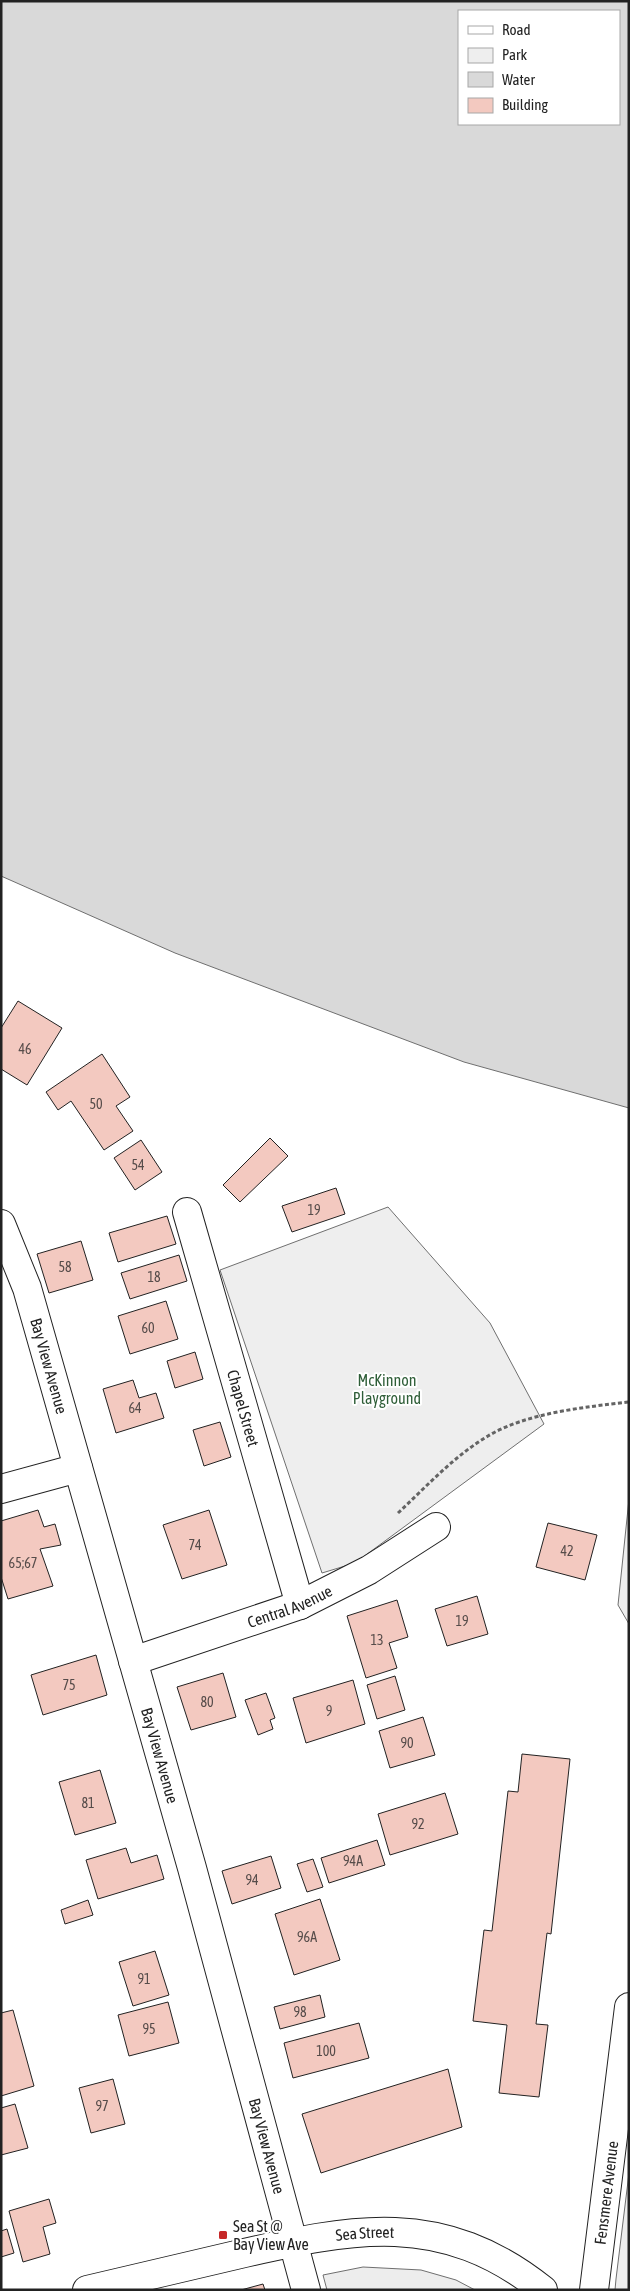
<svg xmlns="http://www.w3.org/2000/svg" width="630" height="2291" font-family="'Asap Condensed',sans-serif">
<rect width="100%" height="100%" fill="#fff"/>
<!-- green -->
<g fill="#eee" stroke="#6f6f6f">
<path d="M388,1207l102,116 54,101 -189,139 -33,10 -102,-303z"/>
<path d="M629,1499v125l-11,-19z"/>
<path d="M629,2173v117h-14l1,-11z"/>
</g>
<!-- parking -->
<path fill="#ededed" stroke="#6f6f6f" d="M363,2267l58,3 35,10 19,10h-148l-4,-15z"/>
<!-- water -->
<path fill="#d9d9d9" stroke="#6f6f6f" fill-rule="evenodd" d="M1,1h628v1107l-165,-46 -289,-109 -174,-77zM459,11h160v113h-160z"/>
<!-- building -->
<g fill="#f3c9c0" stroke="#222">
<path d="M18,1001l44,27 -35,57 -26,-16v-41z"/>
<path d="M102,1054l28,43 -14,9 17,25 -29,19 -33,-49 -13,9 -12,-18z"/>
<path d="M270,1138l18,18 -48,46 -17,-17z"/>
<path d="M141,1140l21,32 -27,18 -21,-32z"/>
<path d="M336,1188l9,26 -53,18 -10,-26z"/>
<path d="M167,1216l9,28 -58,18 -9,-29z"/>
<path d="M81,1241l12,39 -44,13 -12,-39z"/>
<path d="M179,1255l8,26 -57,18 -9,-26z"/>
<path d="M166,1301l12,38 -48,15 -12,-38z"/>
<path d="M195,1352l8,27 -28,9 -8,-27z"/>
<path d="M133,1380l6,18 17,-5 8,25 -48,15 -13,-44z"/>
<path d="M220,1422l11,35 -27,9 -11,-36z"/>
<path d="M38,1510l6,17 11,-3 6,21 -21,4 13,37 -45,13 -7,-22v-56z"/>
<path d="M209,1510l18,55 -45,14 -19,-54z"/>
<path d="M548,1523l49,12 -12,45 -49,-13z"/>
<path d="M477,1596l11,38 -41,12 -12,-37z"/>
<path d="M397,1600l11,37 -19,6 8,25 -31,10 -19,-62z"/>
<path d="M96,1655l11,40 -64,20 -12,-40z"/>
<path d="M223,1673l13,44 -45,13 -14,-43z"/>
<path d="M395,1676l10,34 -28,9 -10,-34z"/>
<path d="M353,1680l12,44 -59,19 -13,-45z"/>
<path d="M266,1693l9,25 -5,2 3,9 -15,6 -13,-35z"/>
<path d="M423,1717l12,38 -45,13 -11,-37z"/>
<path d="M522,1754l48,5 -19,175 -4,-1 -11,91 12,1 -9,72 -40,-4 8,-68 -34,-4 11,-91 8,1 16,-140 10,1z"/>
<path d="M100,1770l16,53 -41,12 -16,-53z"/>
<path d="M445,1793l13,41 -68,21 -12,-41z"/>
<path d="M377,1840l8,25 -56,18 -8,-25z"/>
<path d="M126,1848l5,15 26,-8 7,24 -66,20 -12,-39z"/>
<path d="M271,1856l10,32 -49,16 -10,-33z"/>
<path d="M313,1859l10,28 -16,5 -10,-28z"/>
<path d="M320,1899l20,61 -46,15 -19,-61z"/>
<path d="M88,1900l5,15 -28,9 -4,-14z"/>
<path d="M155,1951l14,44 -36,11 -14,-44z"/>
<path d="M320,1995l5,22 -45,12 -6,-22z"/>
<path d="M168,2002l11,41 -50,13 -11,-41z"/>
<path d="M13,2010l21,76 -33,10v-83z"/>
<path d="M359,2023l10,35 -76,20 -9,-35z"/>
<path d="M448,2069l14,58 -141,46 -19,-59z"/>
<path d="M113,2079l12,45 -34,9 -12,-45z"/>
<path d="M15,2104l13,44 -27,7v-47z"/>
<path d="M49,2199l7,24 -13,4 7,27 -27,8 -14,-51z"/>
<path d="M7,2229l7,24 -13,4v-26z"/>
<path d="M263,2284l2,6h-24z"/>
</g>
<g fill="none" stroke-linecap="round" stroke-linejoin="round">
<!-- minor casing -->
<g stroke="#222" stroke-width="30">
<g id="minor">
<path id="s1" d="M187,1212l113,393"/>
<path id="s2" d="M1,1224l26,64 165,580 114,422"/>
<path d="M1,1489l77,-21"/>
<path id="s3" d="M133,1661l167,-56 69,-35 67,-43"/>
<path id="s4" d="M594,2290l35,-283"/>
</g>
</g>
<!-- tertiary casing -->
<g stroke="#222" stroke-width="30">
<g id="tertiary">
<path id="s5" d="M87,2290c50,-12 99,-23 149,-35 116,-27 206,-46 307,35"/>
</g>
</g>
<!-- path -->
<path stroke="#646464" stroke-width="3" stroke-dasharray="4 2.5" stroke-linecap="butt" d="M398,1513c28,-26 56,-57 90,-77 38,-23 97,-29 141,-34"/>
<!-- minor -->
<use href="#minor" stroke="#fff" stroke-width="28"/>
<!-- tertiary -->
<use href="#tertiary" stroke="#fff" stroke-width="28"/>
</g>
<!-- markers -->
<rect fill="#c62828" stroke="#fff" stroke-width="2" x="218" y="2230" width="10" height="10" rx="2.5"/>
<g text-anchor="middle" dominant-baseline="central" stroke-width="4" stroke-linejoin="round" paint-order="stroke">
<!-- number labels -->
<g font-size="14" fill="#564c4a">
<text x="25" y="1049">46</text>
<text x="96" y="1104">50</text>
<text x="138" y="1165">54</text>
<text x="314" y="1210">19</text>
<text x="65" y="1267">58</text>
<text x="154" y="1277">18</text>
<text x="148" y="1328">60</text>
<text x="135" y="1408">64</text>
<text x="195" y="1545">74</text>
<text x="567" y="1551">42</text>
<text x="23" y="1563">65;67</text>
<text x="462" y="1621">19</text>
<text x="377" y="1640">13</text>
<text x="69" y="1685">75</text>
<text x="207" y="1702">80</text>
<text x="329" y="1711">9</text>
<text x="407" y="1743">90</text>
<text x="88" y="1803">81</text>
<text x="418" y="1824">92</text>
<text x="353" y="1861">94A</text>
<text x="252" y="1880">94</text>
<text x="307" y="1937">96A</text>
<text x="144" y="1979">91</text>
<text x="300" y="2012">98</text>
<text x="149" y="2029">95</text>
<text x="326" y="2051">100</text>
<text x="102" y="2106">97</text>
</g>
<!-- street labels -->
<g font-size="16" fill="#222" stroke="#fff">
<text stroke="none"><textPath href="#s2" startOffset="150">Bay View Avenue</textPath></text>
<text stroke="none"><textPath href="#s1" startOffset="204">Chapel Street</textPath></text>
<text stroke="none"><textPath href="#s3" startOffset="166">Central Avenue</textPath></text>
<text stroke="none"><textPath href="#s2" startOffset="555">Bay View Avenue</textPath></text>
<text stroke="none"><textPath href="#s2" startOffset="960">Bay View Avenue</textPath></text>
<text stroke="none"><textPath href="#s4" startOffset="98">Fensmere Avenue</textPath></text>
<text stroke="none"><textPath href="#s5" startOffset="284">Sea Street</textPath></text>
</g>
<!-- park labels -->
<g font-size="16" fill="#2f5e38" stroke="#fff">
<text x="387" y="1380">McKinnon<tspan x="387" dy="18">Playground</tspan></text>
</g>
<!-- poi labels -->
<g font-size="16" fill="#222" stroke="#fff" text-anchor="start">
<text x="233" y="2226">Sea St @<tspan x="233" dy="18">Bay View Ave</tspan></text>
</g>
</g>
<!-- border -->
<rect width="630" height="2291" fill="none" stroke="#222222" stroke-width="5"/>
<!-- legend -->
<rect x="458" y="10" width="162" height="115" fill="#ffffff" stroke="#a7a7a7"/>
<rect x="468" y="26" width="25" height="8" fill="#ffffff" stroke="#a7a7a7"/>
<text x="502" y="35" font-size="15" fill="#222222">Road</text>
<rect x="468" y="48" width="25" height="15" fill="#eeeeee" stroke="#a7a7a7"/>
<text x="502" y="60" font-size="15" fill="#222222">Park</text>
<rect x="468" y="72" width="25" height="15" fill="#d9d9d9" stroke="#a7a7a7"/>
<text x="502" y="85" font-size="15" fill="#222222">Water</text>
<rect x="468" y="98" width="25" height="15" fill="#f3c9c0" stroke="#a7a7a7"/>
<text x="502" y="110" font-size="15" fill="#222222">Building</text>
</svg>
